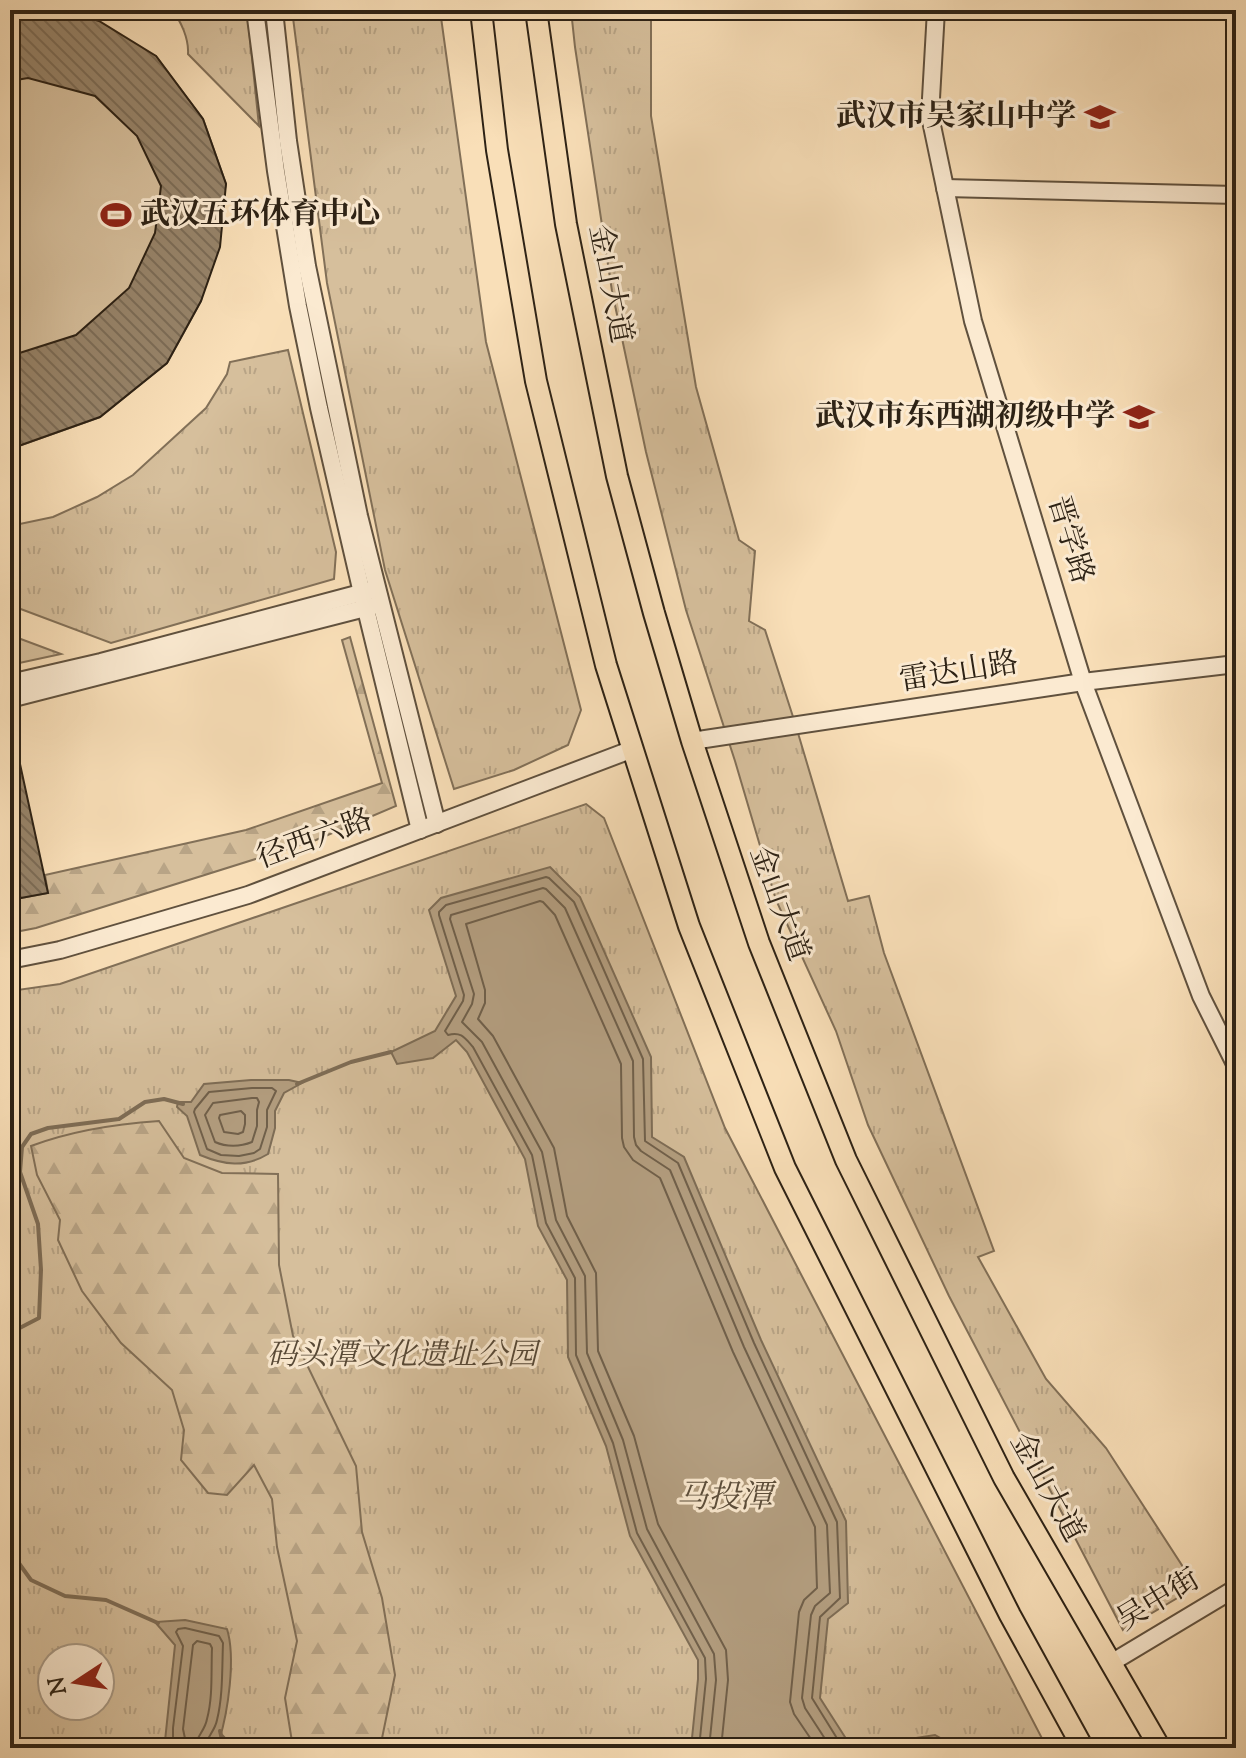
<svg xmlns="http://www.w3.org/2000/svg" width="1246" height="1758" font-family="'Sorts Mill Goudy','Noto Serif SC',serif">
<defs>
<pattern id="grass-tufts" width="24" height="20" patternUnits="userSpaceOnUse" patternTransform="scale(2)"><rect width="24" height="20" fill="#d6bf9c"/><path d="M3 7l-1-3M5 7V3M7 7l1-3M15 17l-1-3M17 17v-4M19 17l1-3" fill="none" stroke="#b8a486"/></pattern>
<pattern id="forest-firs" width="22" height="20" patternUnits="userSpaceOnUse" patternTransform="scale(2)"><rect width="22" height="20" fill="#d6bf9c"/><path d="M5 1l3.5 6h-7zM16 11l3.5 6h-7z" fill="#b8a486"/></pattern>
<pattern id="building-back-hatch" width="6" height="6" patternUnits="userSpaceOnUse" patternTransform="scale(2)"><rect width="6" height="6" fill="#97846a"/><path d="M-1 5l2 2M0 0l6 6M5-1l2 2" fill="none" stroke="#7c6c56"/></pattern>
</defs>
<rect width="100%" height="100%" fill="#f9dfb8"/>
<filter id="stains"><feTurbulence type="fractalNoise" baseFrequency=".0025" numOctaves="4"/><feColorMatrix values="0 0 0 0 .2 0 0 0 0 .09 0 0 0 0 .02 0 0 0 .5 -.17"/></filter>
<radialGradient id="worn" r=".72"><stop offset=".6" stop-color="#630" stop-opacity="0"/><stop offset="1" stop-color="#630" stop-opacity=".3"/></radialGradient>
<!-- grass -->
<g fill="url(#grass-tufts)" stroke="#827058" stroke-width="2" fill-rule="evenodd">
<path d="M172,10h75l12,116 -71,-72c1,-15 -7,-33 -16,-44z"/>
<path d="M292,10h148l46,332 95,368 -13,35 -54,25 -60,19 -69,-219 -58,-287z"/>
<path d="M571,10h80v106l45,271 43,153 16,11 -6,70 16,9 30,93 53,178 21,-5 15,57 110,298 -16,6 68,122 60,69 90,139 -73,43 -174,-334 -81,-171 -32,-94 -60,-131 -41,-139 -49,-151 -40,-158 -34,-161 -37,-244z"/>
<path d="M288,350l48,202 -2,27 -223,64 -101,-38v-79l43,-9 44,-20 36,-22 73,-67 21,-34 3,-12z"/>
<path d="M10,635l51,19 -51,11z"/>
<path d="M586,804l18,14 121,310 322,620h-1037v-757l50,-7zM52,1658h48v48h-48z"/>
</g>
<!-- forest -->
<g fill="url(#forest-firs)" stroke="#827058" stroke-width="2">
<path d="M350,637l46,169 -80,34 -280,88 -26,5v-33l38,-7 -3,-18 201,-45 136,-47 -40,-143z"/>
<path d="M159,1121l25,37 38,15 56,1 1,91 14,71 63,130 6,66 20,66 13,77 -15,73h-87l-8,-50 12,-57 -20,-94 -5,-48 -18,-34 -27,30 -19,-2 -27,-33 3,-30 -12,-40 -51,-47 -39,-52 -24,-51 2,-20 -23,-45 -6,-29c40,-15 84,-22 128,-25z"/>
</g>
<!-- pitch -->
<path fill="#d6bf9c" stroke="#827058" stroke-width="2" d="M10,10l146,46 47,63 23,65 -25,117 -34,62 -67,54 -90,32z"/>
<!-- water -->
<g fill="#b49f81" stroke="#7e6d56" stroke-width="2">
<path d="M550,867l30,30 71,160 1,80 32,20 77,183 85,181 2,82 -20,16 -8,79 32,50 83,-13 23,13h-267l7,-69v-19l-68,-124 -24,-90 -38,-89 -1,-77 -29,-54 -13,-67 -58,-107 -11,-12 -23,18 -36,6 -6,-12 44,-21 21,-35 -27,-86 12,-12z"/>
<path d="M251,1080h38l13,3 -18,10 -9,18v17l-7,26c-23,14 -44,11 -68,1l-13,-39 -10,-9 1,-5h13l13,-18z"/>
<path d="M185,1620l42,9c9,29 1,83 -8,112l-12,7h-36l-6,-7 10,-96 -20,-23z"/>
</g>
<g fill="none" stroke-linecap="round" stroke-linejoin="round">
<!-- shore -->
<g stroke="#70604b" stroke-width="2">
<path d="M252,1088h20l4,3 -9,19v17l-7,22 -6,4 -15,3 -18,-1 -14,-6 -13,-37 1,-3 14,-17z"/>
<path d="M252,1098h5l2,4 -2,8v16l-5,16c-12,5 -26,5 -37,0l-10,-27 8,-12z"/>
<path d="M241,1111l4,4v9l-2,8 -5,2 -14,-2 -5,-14 1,-3z"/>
<path d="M177,1748l-4,-11v-9l10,-82 -7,-14 2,-3 7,-1 34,8 4,7c-1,25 0,53 -6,77 -2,11 -11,18 -12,28"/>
<path d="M187,1748l-4,-19 10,-84 4,-4 13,3 2,4c-1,23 1,49 -5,71 -2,12 -11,17 -12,29"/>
<path d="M699,1748l7,-69 -1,-21 -68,-125 -24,-90 -37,-88 -1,-77 -29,-55 -14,-68 -59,-108c-8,-9 -12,-16 -25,-12l-3,-4 18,-30 1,-6 -25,-80v-3l7,-7 100,-28 3,1 25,24 69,157 2,82 33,22 76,180 83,179 3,76 -20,19 -8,81 31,50"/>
<path d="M709,1748l7,-68 -2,-26 -67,-125 -24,-89 -36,-87 -2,-77 -29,-56 -14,-68 -60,-110 -20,-20 10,-18 2,-10 -24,-75 1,-4 92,-27 3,1 19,19 68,153 1,76 2,8 5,6 29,19 74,177 83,178 3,68 -15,13 -4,9 -9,83 3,10 26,40"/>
<path d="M721,1748l7,-68 -2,-30 -68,-126 -24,-88 -36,-85 -2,-78 -29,-57 -13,-68 -61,-112 -15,-17 7,-16v-13l-19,-66 74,-23 3,1 12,13 66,149 1,74 2,9 9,13 27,18 73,174 82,175 2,61 -13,12 -5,12 -9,90 4,12 23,34"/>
</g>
<!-- stream -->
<g stroke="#7e6d56" stroke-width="4">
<path d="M297,1084l54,-22 40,-10"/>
<path d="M10,1333l29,-15 2,-48 -3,-46 -18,-52 2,-25 9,-13 17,-6 71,-9 26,-17 19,-3 19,5"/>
<path d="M10,1555h3l18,25 34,16 41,4 52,23"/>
<path d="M220,1731l1,4 12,13"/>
</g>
</g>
<!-- building -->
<g fill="url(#building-back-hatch)" stroke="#2d2215" stroke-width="2">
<path d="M10,10h52l37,11 57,35 47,63 23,65 -6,63 -19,54 -34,62 -67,54 -90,32v-93l66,-21 53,-47 26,-55 6,-47 -24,-50 -42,-40 -67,-18 -18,3z"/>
<path d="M10,741h5l33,152 -38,7z"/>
</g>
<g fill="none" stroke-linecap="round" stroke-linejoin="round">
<!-- minor casing -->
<g stroke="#60513e" stroke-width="20">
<g id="minor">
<path d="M255,10l21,161 22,135 21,102 43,185 58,237"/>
<path d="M274,10l14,131 19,125 52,250 78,308"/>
<path d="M936,10l-6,106 43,205 110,361 118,314 35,70"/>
<path d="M945,188l291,7"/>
<path d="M10,683l91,-21 271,-72"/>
<path d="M10,699l363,-93"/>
<path d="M692,741l391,-59 153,-18"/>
<path d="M10,960l50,-10 188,-55 385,-146"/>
<path d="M1111,1663l125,-75"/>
</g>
</g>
<!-- major casing -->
<g stroke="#2d2215" stroke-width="24">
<g id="major">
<path d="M481,10l16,140 39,231 70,284 83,261 96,242 225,447 73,133"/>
<path d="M536,10l30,214 51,252 37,137 38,128 67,202 87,217 158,318 156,270"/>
</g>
</g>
<!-- minor -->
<use href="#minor" stroke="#fbead1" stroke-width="16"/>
<!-- major -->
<use href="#major" stroke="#f9dfb8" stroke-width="20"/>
</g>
<!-- icons -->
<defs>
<g id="school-bare" transform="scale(2.4)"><path d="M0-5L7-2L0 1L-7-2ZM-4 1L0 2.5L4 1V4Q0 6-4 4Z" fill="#8f2418" stroke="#fbead1" stroke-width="2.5" paint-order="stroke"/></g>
<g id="stadium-bare" transform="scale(2.4)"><path d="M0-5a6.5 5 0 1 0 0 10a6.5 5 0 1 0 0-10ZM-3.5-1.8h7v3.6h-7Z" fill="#8f2418" stroke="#fbead1" stroke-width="2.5" paint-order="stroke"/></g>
</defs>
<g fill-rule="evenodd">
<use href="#school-bare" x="1100" y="117"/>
<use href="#stadium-bare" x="116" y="215"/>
<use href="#school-bare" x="1139" y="417"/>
</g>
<g text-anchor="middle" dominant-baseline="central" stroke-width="6" stroke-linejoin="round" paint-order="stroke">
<!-- poi labels -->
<g font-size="30" font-weight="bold" fill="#2d2215" stroke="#fbead1" text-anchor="end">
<text x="1076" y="117">武汉市吴家山中学</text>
<text x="140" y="215" text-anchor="start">武汉五环体育中心</text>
<text x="1115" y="417">武汉市东西湖初级中学</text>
</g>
<!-- street labels -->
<g font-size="30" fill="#2d2215" stroke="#fbead1">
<text transform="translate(609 284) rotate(79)">金山大道</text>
<text transform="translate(1069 540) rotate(73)">晋学路</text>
<text transform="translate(959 673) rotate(-9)">雷达山路</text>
<text transform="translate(315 840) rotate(-20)">径西六路</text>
<text transform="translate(778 904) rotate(70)">金山大道</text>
<text transform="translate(1046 1488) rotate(61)">金山大道</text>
<text transform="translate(1159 1601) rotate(-31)">吴中街</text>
</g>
<!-- park labels -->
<g font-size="30" font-style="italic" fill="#574937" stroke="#fbead1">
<text x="402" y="1356">码头潭文化遗址公园</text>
</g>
<!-- water labels -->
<g font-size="32" font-style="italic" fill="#5c4e3b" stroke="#fbead1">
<text x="724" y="1499">马投潭</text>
</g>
</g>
<!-- margin -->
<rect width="1246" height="1758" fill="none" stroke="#f9dfb8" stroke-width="40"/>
<rect x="12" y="12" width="1222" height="1734" fill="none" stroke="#2d2215" stroke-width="4"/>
<rect x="20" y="20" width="1206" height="1718" fill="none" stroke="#2d2215" stroke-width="2"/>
<!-- north arrow -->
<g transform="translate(76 1682) rotate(258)"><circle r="38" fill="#fbead1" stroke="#a99a86" stroke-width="2"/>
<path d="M0-6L14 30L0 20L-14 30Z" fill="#8f2418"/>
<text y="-12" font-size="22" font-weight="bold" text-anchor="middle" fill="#2d2215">N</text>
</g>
<rect width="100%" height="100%" filter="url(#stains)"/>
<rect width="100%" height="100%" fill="url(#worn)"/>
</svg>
